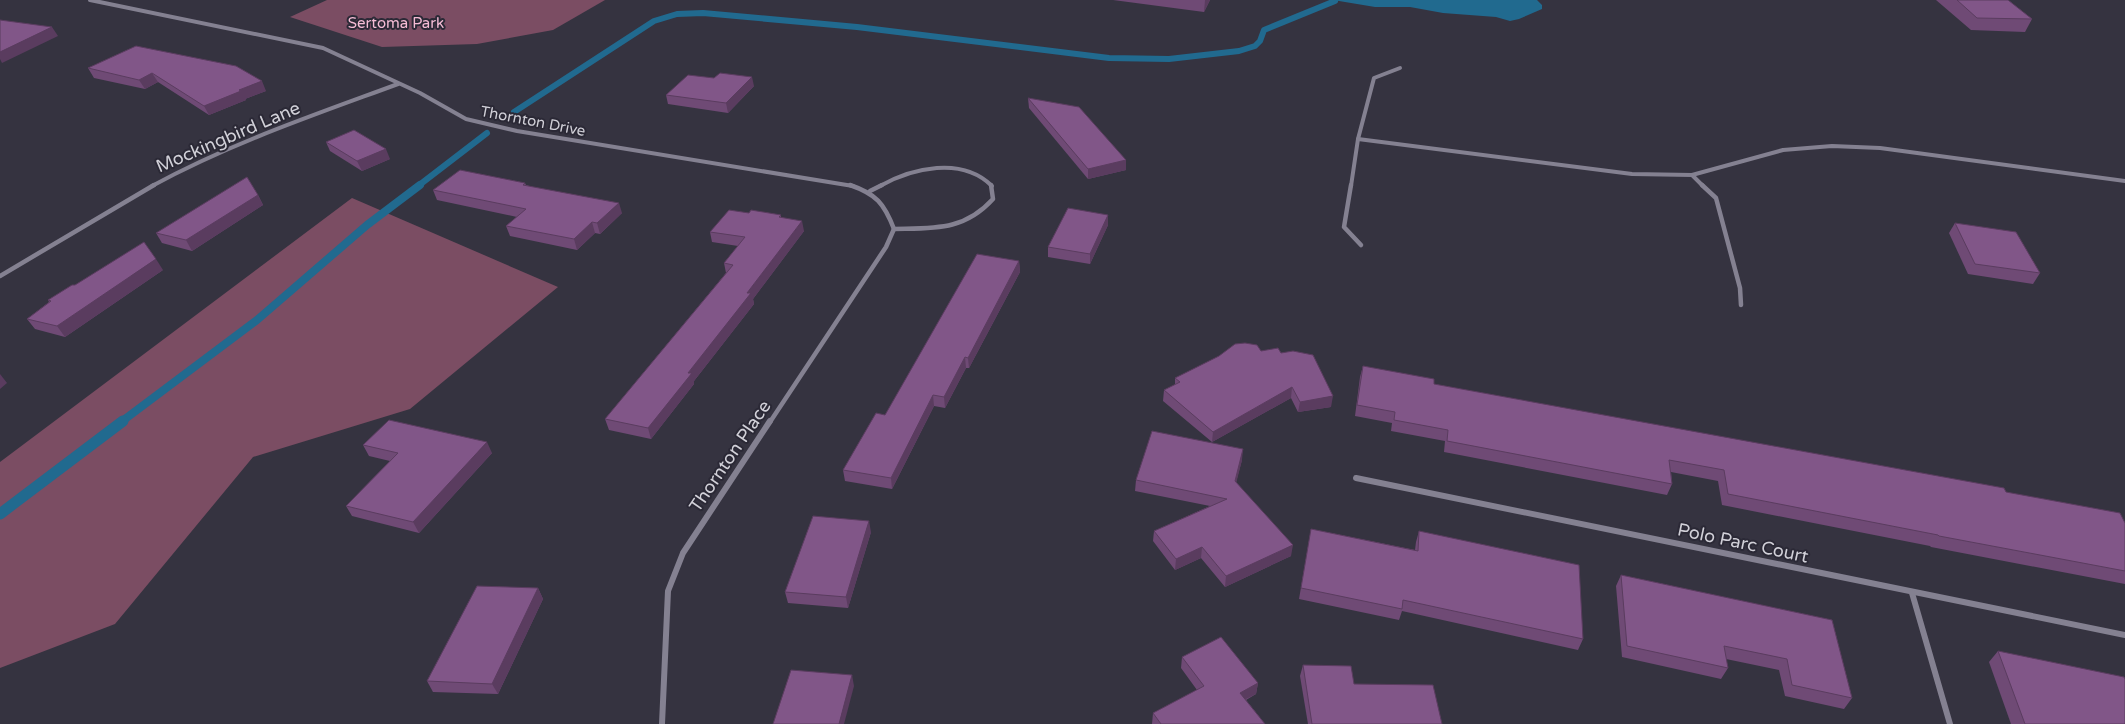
<svg xmlns="http://www.w3.org/2000/svg" width="2125" height="724" font-family="'Varela Round',sans-serif">
<rect width="100%" height="100%" fill="#353340"/>
<!-- green -->
<g fill="#7b4d63">
<path d="M327,0h278l-52,30 -76,14 -95,3 -92,-30z"/>
<path d="M352,198l206,89 -148,122 -157,48 -138,167 -115,44v-206z"/>
</g>
<!-- water -->
<path fill="#216a8f" d="M1333,0h204l5,5v4l-23,10 -9,2 -14,-4 -53,-4 -33,-6h-35z"/>
<g fill="none" stroke-linecap="round" stroke-linejoin="round">
<!-- stream-far2 -->
<g stroke="#216a8f" stroke-width="6">
<path d="M514,112l140,-91 23,-7 26,-1 154,14 252,31 60,1 70,-8 16,-5 5,-5 4,-11 71,-29"/>
<path d="M418,186l69,-53"/>
</g>
<!-- stream-far1 -->
<path stroke="#216a8f" stroke-width="8" d="M121,422l136,-102 110,-95 53,-40"/>
<!-- stream -->
<path stroke="#216a8f" stroke-width="11" d="M0,514l123,-93"/>
<!-- minor-far2 -->
<g stroke="#848191" stroke-width="4">
<path d="M90,0l233,48 97,45 46,26 51,12 336,55"/>
<path d="M1358,139l274,35 60,1 91,-25 49,-4 48,2 245,33"/>
<path d="M1692,175l11,11"/>
<path d="M152,186c79,-43 162,-71 246,-102"/>
<path d="M880,186c32,-18 82,-30 112,0"/>
<path d="M1351,186l7,-47 16,-61 26,-10"/>
</g>
<!-- minor-far1 -->
<g stroke="#848191" stroke-width="4.5">
<path d="M850,185c26,9 34,18 44,44"/>
<path d="M1351,185l-7,42 17,18"/>
<path d="M1702,185l14,13 24,90 1,17"/>
<path d="M870,191l12,-6"/>
<path d="M894,229c40,-1 70,2 99,-30l-2,-14"/>
<path d="M0,276l154,-91"/>
<path d="M770,422l116,-175 8,-18"/>
</g>
<!-- minor -->
<g stroke="#848191" stroke-width="6">
<path d="M1356,478l769,157"/>
<path d="M1912,593l38,131"/>
<path d="M662,724l6,-133 15,-38 87,-132"/>
</g>
</g>
<!-- wall -->
<g fill="#6f4a75">
<path d="M1113,0h97l-6,12z"/>
<path d="M1936,0h72l24,19 -7,13 -54,-2z"/>
<path d="M136,46l130,45 -21,8 1,1 -37,15 -51,-33 -13,7 -51,-11 -6,-10z"/>
<path d="M754,86l-26,27 -60,-9 -2,-9z"/>
<path d="M1028,98l98,62v10l-38,9 -59,-71z"/>
<path d="M326,142l64,17 -28,12 -32,-20z"/>
<path d="M525,183l1,2 96,28 -22,21 -5,-1 -18,17 -67,-14 -4,-10 11,-9 -80,-17 -4,-10z"/>
<path d="M258,195l5,10 -71,46 -30,-8 -6,-10z"/>
<path d="M749,213l32,2v3l23,13 -51,68 1,5 -60,77v3l-43,55 -42,-9 -4,-11 121,-146 -2,-10 14,-17 -26,-4 -2,-10z"/>
<path d="M1108,215v10l-18,39 -42,-7v-10z"/>
<path d="M1955,223l85,50 -7,11 -65,-10 -19,-41z"/>
<path d="M1019,261l1,11 -51,96h-3l-21,40 -11,-2 -42,83 -47,-8 -2,-11 42,-55z"/>
<path d="M163,270l-98,67 -30,-8 -8,-10 22,-17 -1,-2 27,-15z"/>
<path d="M1261,351l20,2 50,54 -33,5 -7,-14 -79,44 -49,-41 1,-11 11,-5v-7z"/>
<path d="M1363,366l71,18 572,108 119,31v61l-194,-37 -1,-1 -208,-41 -4,-24 -47,-9 1,12 -5,11 -223,-43 1,-11 -54,-10 1,-8 -37,-7 5,-39z"/>
<path d="M363,445l129,8 -73,80 -67,-17 -6,-10 44,-45 -21,-5z"/>
<path d="M1242,460l-6,22 55,74 -66,31 -24,-29 -26,12 -22,-29 1,-10 56,-25 -75,-15 1,-11z"/>
<path d="M1311,529l104,21 1,-8 3,-11 164,108 -5,11 -176,-39 -3,9 -100,-21z"/>
<path d="M871,532l-23,76 -60,-5 -3,-11z"/>
<path d="M1621,575l211,45 20,78 -8,11 -59,-13 -6,-26 -53,-11 2,9 -7,11 -99,-22 -6,-71z"/>
<path d="M538,588l5,11 -45,95 -65,-2 -6,-11z"/>
<path d="M1998,651l127,73h-114l-22,-62z"/>
<path d="M1182,657l76,26 -2,11 -10,6 19,24h-113l1,-11 44,-23 -16,-22z"/>
<path d="M1303,665l51,19 88,40h-134l-8,-48z"/>
</g>
<!-- shaded-wall -->
<g fill="#5a3c5f">
<path d="M1205,0h5l-6,12z"/>
<path d="M52,27l6,9 -56,27 -2,-4v-7z"/>
<path d="M152,73l6,9 -13,7 -6,-9z"/>
<path d="M752,77l2,9 -26,27 -2,-10z"/>
<path d="M262,81l4,10 -21,8 1,1 -37,15 -5,-9 35,-16z"/>
<path d="M386,149l4,10 -28,12 -5,-10z"/>
<path d="M1126,160v10l-38,9v-10z"/>
<path d="M258,195l5,10 -71,46 -6,-11z"/>
<path d="M619,203l3,10 -22,21 -3,-11z"/>
<path d="M1108,215v10l-18,39v-10z"/>
<path d="M802,221l2,10 -51,68 1,5 -60,77v3l-43,55 -3,-11 99,-135z"/>
<path d="M592,222l3,11 -18,17 -3,-11z"/>
<path d="M156,259l7,11 -98,67 -8,-11z"/>
<path d="M1019,261l1,11 -51,96 -1,-10z"/>
<path d="M965,357l1,11 -21,40 -1,-11z"/>
<path d="M0,374l7,9 -7,6z"/>
<path d="M1292,387l-1,11 -79,44 1,-10z"/>
<path d="M933,395l1,11 -42,83 -1,-11z"/>
<path d="M1333,396l-2,11 -33,5 2,-10z"/>
<path d="M487,442l5,11 -73,80 -6,-11z"/>
<path d="M1243,449l-1,11 -8,32 1,-11z"/>
<path d="M869,521l2,11 -23,76 -2,-11z"/>
<path d="M1293,545l-2,11 -66,31 1,-11z"/>
<path d="M1202,547l-1,11 -26,12 1,-11z"/>
<path d="M538,588l5,11 -45,95 -6,-10z"/>
<path d="M852,675l2,11 -10,38h-5z"/>
<path d="M1258,683l-2,11 -18,9 2,-10z"/>
</g>
<!-- building -->
<g fill="#815688" stroke="#5a3c5f">
<path d="M1957,0h51l24,19 -55,-1z"/>
<path d="M0,20l52,7 -52,25z"/>
<path d="M136,46l100,20 26,15 -23,9 2,1 -37,15 -52,-33 -13,7 -51,-12z"/>
<path d="M720,73l32,4 -26,26 -60,-8 22,-20 26,3z"/>
<path d="M1028,98l51,9 47,53 -38,9z"/>
<path d="M354,130l32,19 -29,12 -31,-19z"/>
<path d="M460,170l65,13 -2,2 96,18 -22,20 -5,-1 -18,17 -68,-13 20,-17 -93,-19z"/>
<path d="M247,177l11,18 -72,45 -30,-7z"/>
<path d="M1068,208l40,7 -18,39 -42,-7z"/>
<path d="M729,210l20,3 2,-3 30,5 -2,2 23,4 -55,72h4l-63,80h4l-44,55 -43,-9 128,-154 -9,-2 21,-26 -35,-5z"/>
<path d="M1955,223l61,9 24,41 -65,-9z"/>
<path d="M144,242l12,17 -99,67 -30,-7 24,-18 -3,-1 24,-15h3z"/>
<path d="M977,254l42,7 -51,97 -3,-1 -21,40 -11,-2 -42,83 -48,-8 33,-57 9,2z"/>
<path d="M1245,343l12,2 4,6 17,-3 3,5 12,-2 20,4 20,41 -33,6 -8,-15 -79,45 -49,-42 16,-8 -5,-4 44,-22 16,-12z"/>
<path d="M1363,366l71,13v5l570,104 2,4 114,21 5,10v48l-186,-35 -1,-1 -210,-41 -4,-24 -55,-10 3,24 -225,-43 1,-11 -54,-10 1,-8 -38,-7z"/>
<path d="M389,420l98,22 -74,80 -67,-16 52,-53 -35,-8z"/>
<path d="M1152,431l91,18 -8,32 58,64 -67,31 -24,-29 -26,12 -22,-28 73,-32 -91,-19z"/>
<path d="M813,516l56,5 -23,76 -61,-5z"/>
<path d="M1311,529l107,22 1,-20 160,34 4,74 -180,-39 -1,9 -101,-21z"/>
<path d="M1621,575l211,45 20,78 -60,-13 -5,-26 -63,-13 4,22 -101,-22z"/>
<path d="M477,586l61,2 -46,96 -65,-3z"/>
<path d="M1221,637l37,46 -18,10 25,31h-104l-8,-11 51,-27 -22,-29z"/>
<path d="M1998,651l126,26 1,2v45h-100z"/>
<path d="M1303,665l48,1 3,18 79,1 9,39h-130z"/>
<path d="M791,670l61,5 -13,49h-66z"/>
</g>
<g text-anchor="middle" dominant-baseline="central" stroke-width="4" stroke-linejoin="round" paint-order="stroke">
<!-- far-park labels -->
<g font-size="15" fill="#f5bcd5" stroke="#2b2936">
<text x="396" y="23">Sertoma Park</text>
</g>
<!-- far-street labels -->
<g font-size="15" fill="#d1d0d8" stroke="#2b2936">
<text transform="translate(533 121) rotate(11)">Thornton Drive</text>
</g>
<!-- street labels -->
<g font-size="18" fill="#d1d0d8" stroke="#2b2936">
<text transform="translate(228 137) rotate(-23)">Mockingbird Lane</text>
<text transform="translate(730 456) rotate(-56)">Thornton Place</text>
<text transform="translate(1743 543) rotate(12)">Polo Parc Court</text>
</g>
</g>
</svg>
